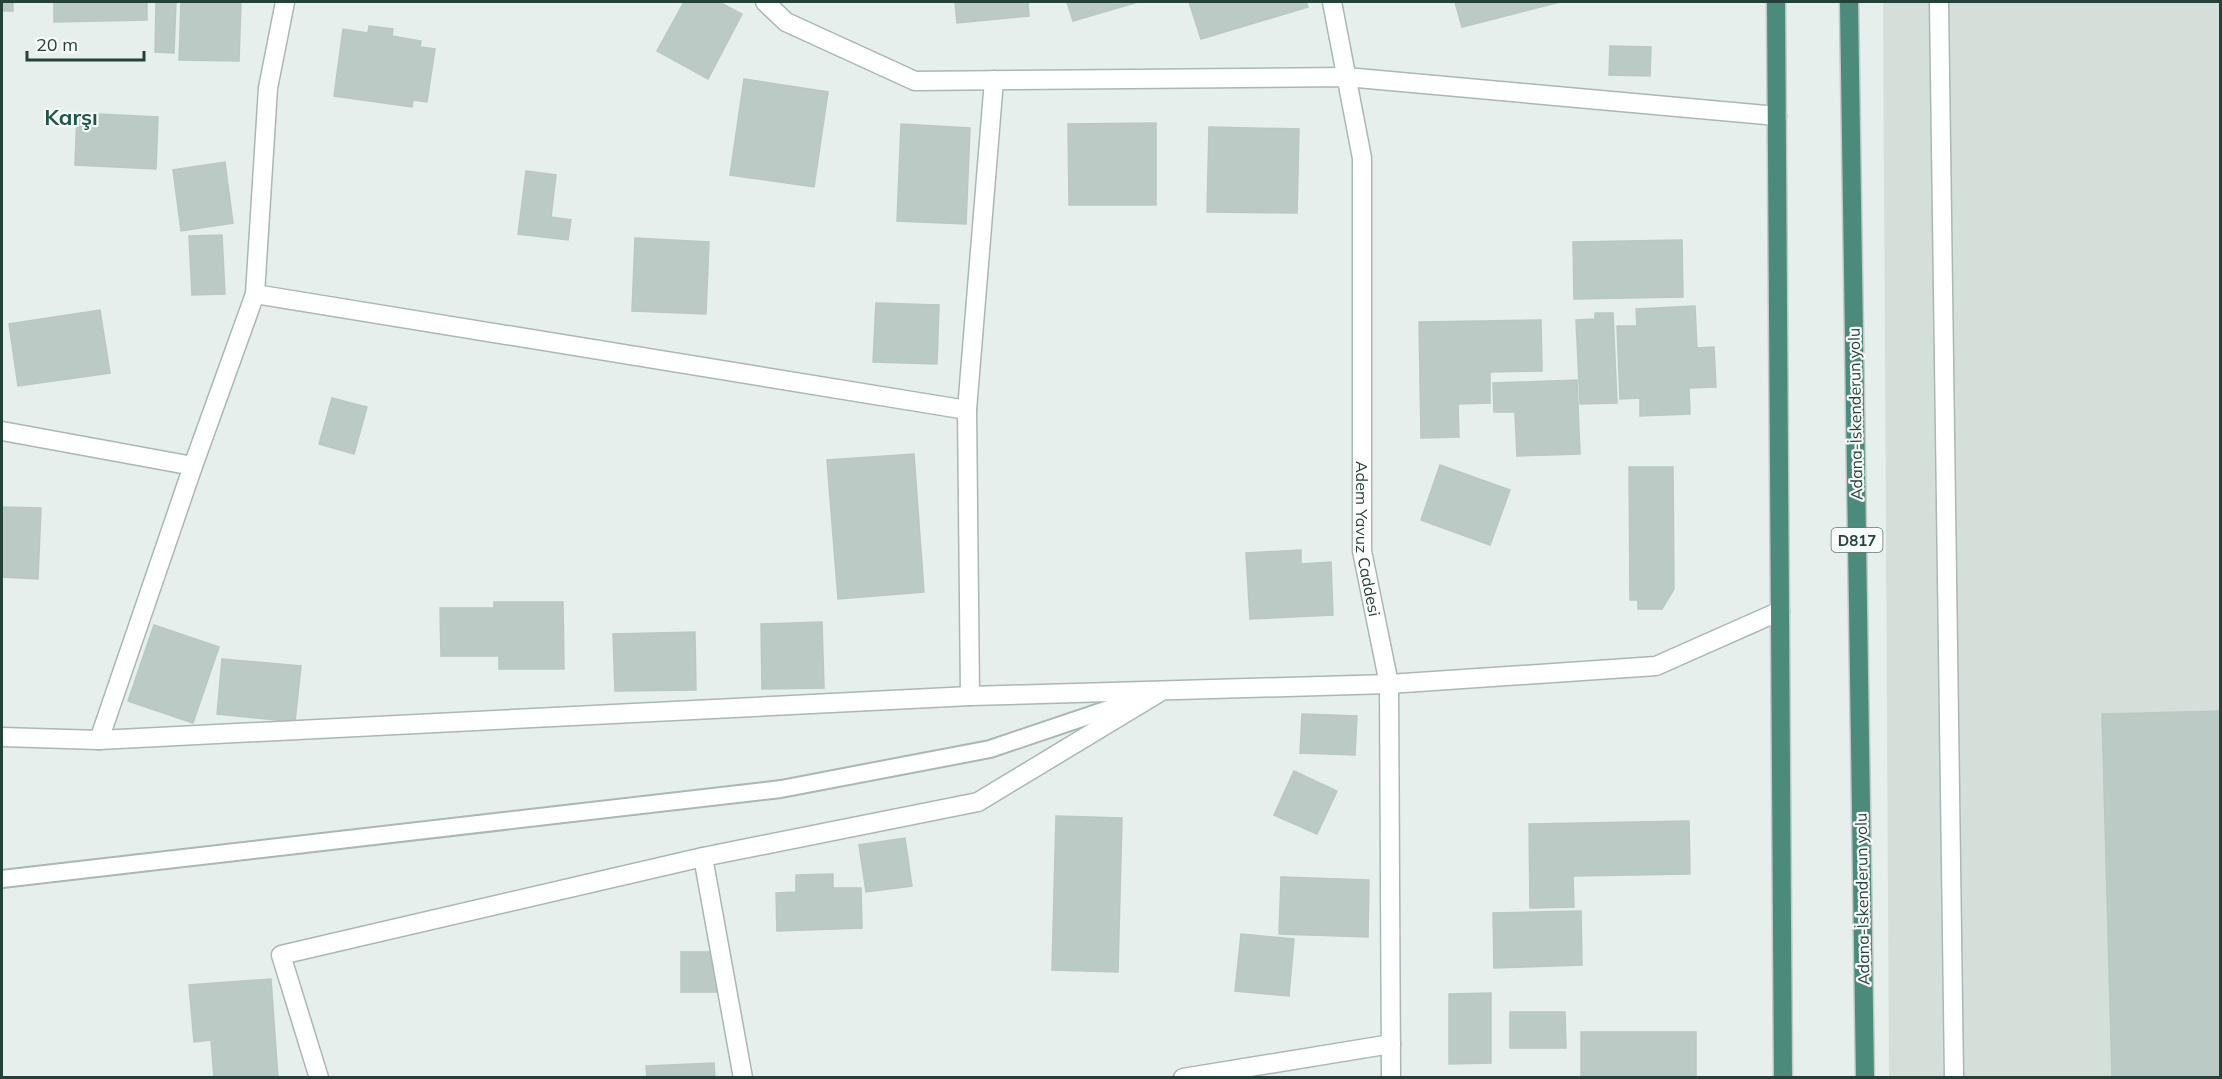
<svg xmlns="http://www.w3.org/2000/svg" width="2222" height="1079" font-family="Mulish,sans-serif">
<rect width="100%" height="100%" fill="#e6efeb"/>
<!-- built -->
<path fill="#d4dfda" d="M1883,2h337v1075h-331z"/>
<!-- building -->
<g fill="#bbcac4" stroke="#b8c9c2" stroke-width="1.5">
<rect x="2" y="2" width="11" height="9"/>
<path d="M54,2h93v18l-93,2z"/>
<path d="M156,2h20l-2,51 -19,-1z"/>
<path d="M181,2h60l-2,59 -60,-1z"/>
<path d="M684,2h35l23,12 -34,65 -51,-28z"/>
<path d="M955,2h73l1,14 -72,7z"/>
<path d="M1067,2h71l-65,19z"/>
<path d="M1189,2h117l2,5 -107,32z"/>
<path d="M1455,2h105l-98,25z"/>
<path d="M369,26l24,3 -1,7 29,5 -1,6 15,2 -8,53 -14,-2 -1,7 -78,-11 9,-67 25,4z"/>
<path d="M1610,46l41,1 -1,29 -41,-1z"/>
<path d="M744,79l84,13 -14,95 -84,-12z"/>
<path d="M77,113l81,4 -2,52 -81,-4z"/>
<path d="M1156,123v82h-87l-1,-81z"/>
<path d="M901,124l69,4 -4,96 -69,-3z"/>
<path d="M1209,127l90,2 -2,84 -90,-1z"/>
<path d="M225,162l8,61 -52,8 -8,-61z"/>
<path d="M526,171l30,4 -5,42 20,3 -3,20 -50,-6z"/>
<path d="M222,235l3,59 -33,1 -3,-59z"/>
<path d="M635,238l74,4 -3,72 -74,-3z"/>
<path d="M1682,240l1,57 -109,2 -1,-57z"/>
<path d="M876,303l63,2 -2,59 -64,-2z"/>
<path d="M1695,306l2,42 17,-1 2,40 -27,1 1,26 -50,2v-18l-20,1 -3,-73h20l-1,-17z"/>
<path d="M100,310l10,63 -92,13 -9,-62z"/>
<path d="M1595,313h18l4,90 -37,1 -4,-84 19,-1z"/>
<path d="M1541,320l1,51 -52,1v31l-32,1 1,33 -38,1 -2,-116z"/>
<path d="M1577,380l3,74 -63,2 -2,-44h-21l-1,-29z"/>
<path d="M332,398l35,9 -13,47 -35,-10z"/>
<path d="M914,454l10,138 -86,7 -11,-139z"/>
<path d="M1440,465l70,25 -20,55 -69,-25z"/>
<path d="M1629,467h44l1,122 -12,20h-24v-9h-8z"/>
<path d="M2,507l39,1 -3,71 -36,-2z"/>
<path d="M1301,550v14l30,-2 2,53 -83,4 -4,-66z"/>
<path d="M494,602h69l1,67h-65v-13h-58l-1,-48h54z"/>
<path d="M822,622l2,66 -62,1 -1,-65z"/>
<path d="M154,625l65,22 -26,76 -65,-22z"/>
<path d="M695,632l1,58 -81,1 -2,-57z"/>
<path d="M222,659l79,7 -6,56 -78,-8z"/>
<path d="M2220,711v367h-108l-10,-364z"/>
<path d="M1302,714l55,2 -2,39 -55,-2z"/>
<path d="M1294,771l43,20 -20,43 -43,-19z"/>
<path d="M1056,816l66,2 -4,154 -66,-2z"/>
<path d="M1689,821l1,53 -117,2 1,31 -44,1 -1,-84z"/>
<path d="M905,838l7,48 -46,6 -7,-47z"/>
<path d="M833,874v14h28l1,40 -85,3 -1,-38 20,-1v-17z"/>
<path d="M1281,877l88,3 -1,57 -89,-3z"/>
<path d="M1581,911l1,54 -88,3 -1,-55z"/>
<path d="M1241,934l53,5 -5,57 -54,-5z"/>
<rect x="681" y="952" width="37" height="40"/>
<path d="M271,979l7,99h-64l-3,-38 -17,2 -5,-57z"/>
<path d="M1491,993v70l-42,1v-70z"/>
<path d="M1510,1012h55l1,36h-56z"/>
<rect x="1581" y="1032" width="115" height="46"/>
<path d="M714,1063l1,15h-68l-1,-12z"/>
</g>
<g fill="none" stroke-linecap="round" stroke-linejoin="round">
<!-- service casing -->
<g stroke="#a8b8b2" stroke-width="20">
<path id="service" d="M2,879l779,-90 209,-40 154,-52"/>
</g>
<!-- minor casing -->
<g stroke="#a8b8b2" stroke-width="21">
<g id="minor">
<path d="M765,2l21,20 129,59 431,-4 431,39"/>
<path id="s1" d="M1332,2l30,156v393l27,133 2,394"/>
<path d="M1939,2l15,1076"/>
<path d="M255,294l712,116"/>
<path d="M2,431l191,35"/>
<path d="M970,696l-3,-286 27,-330"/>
<path d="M2,737l97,3 871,-44 419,-12 267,-18 124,-55"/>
<path d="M99,740l94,-274 62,-172 13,-206 17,-86"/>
<path d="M703,857l40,221"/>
<path d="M319,1078l-38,-123 422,-98 275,-55 182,-110"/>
<path d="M1183,1078l208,-34"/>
</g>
</g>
<!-- trunk casing -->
<g stroke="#c2cac8" stroke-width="21">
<g id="trunk">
<path d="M1776,2l7,1076"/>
<path d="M1849,2l16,1076"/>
</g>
</g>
<!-- service -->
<use href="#service" stroke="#fff" stroke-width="16"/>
<!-- minor -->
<use href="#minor" stroke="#fff" stroke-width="18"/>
<!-- trunk -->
<use href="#trunk" stroke="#4c8a7c" stroke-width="18"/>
</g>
<g text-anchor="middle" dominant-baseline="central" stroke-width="4.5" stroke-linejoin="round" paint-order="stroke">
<!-- shield labels -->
<rect fill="#f7fbf9" stroke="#637a73" stroke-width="1.5" x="1831.5" y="528" width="51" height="24" rx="4.5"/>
<g font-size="15" font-weight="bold" fill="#24423a">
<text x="1857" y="540">D817</text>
</g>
<!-- street labels -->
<g font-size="16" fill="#24423a" stroke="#f7fbf9">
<text transform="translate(1855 414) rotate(-91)">Adana-İskenderun yolu</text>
<text stroke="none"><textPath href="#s1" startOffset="540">Adem Yavuz Caddesi</textPath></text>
<text transform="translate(1862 899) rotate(-91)">Adana-İskenderun yolu</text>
</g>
<!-- district labels -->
<g font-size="22" font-weight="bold" fill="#1f5548" stroke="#f7fbf9">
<text x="71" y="117">Karşı</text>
</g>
</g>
<!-- border -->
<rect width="2222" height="1079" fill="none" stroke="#24423a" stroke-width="6"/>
<!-- scale -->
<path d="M27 51v9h117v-9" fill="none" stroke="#24423a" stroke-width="3"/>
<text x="36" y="51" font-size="18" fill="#24423a" stroke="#f7fbf9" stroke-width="4.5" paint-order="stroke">20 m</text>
</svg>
